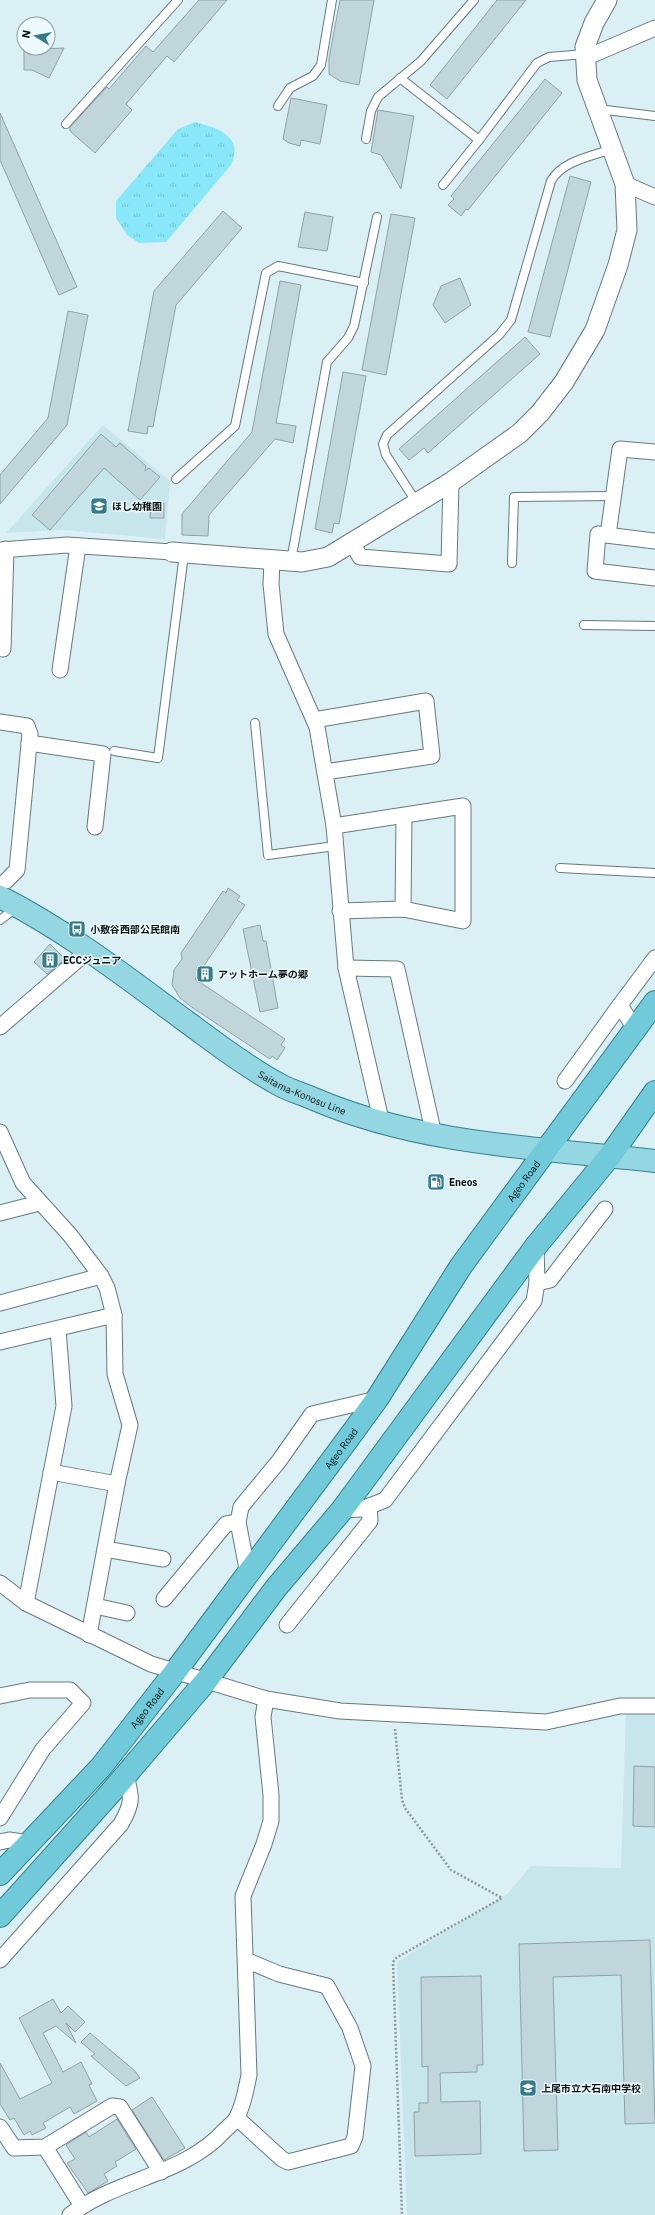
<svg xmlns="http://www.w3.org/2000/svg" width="655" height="2215" font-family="'IBM Plex Sans','Noto Sans JP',sans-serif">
<defs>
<pattern id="park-tufts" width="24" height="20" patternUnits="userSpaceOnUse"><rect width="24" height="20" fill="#88e8f9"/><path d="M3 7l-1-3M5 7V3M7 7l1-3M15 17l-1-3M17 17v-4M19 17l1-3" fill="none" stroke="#74c6d4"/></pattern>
</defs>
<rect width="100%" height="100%" fill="#daf0f4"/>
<!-- built -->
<g fill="#c7e6ec">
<path d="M103,425l67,56 -5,58 -102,-9 -57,3z"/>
<path d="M655,1711v504h-248l-10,-253 110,-68 24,-28 90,2 5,-156z"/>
</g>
<!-- park -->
<path fill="url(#park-tufts)" d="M195,122c23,6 49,14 36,43l-65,77 -27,1 -12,-8 -11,-17v-17l62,-72z"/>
<!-- building -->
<g fill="#c1d6da" stroke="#8ea3a7">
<path d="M199,0h28l-53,62 -7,-6 -41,48 6,6 -37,43 -25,-22v-4l37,-40 2,2 37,-43 7,6z"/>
<path d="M340,0h34l-15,85 -19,-4 -11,-7v-16z"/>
<path d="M497,0h29l-79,99 -17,-14z"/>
<path d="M24,48l15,1 25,-1 -15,30 -17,-8h-8z"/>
<path d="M545,79l17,14 -94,117 -2,-1 -5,7 -13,-11 6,-6 -3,-3z"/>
<path d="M291,98l36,7 -7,39 -19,-4 -1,6 -11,-3 -6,-4z"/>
<path d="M378,110l36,6 -13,73 -20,-34 -10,-3z"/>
<path d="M0,113l77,174 -18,8 -59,-135z"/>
<path d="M570,176l21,6 -41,155 -22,-5z"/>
<path d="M223,211l19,17 -66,77 -23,122 -5,-1 -1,8 -19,-3 26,-140z"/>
<path d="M305,212l28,5 -6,34 -29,-4z"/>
<path d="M391,214l24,4 -29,157 -24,-5z"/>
<path d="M460,278l11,27 -26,18 -12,-18 8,-19z"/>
<path d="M280,281l21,4 -25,138 20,3 -3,17 -18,-4 -66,76 -1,21 -26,-1v-21l70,-82z"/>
<path d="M68,311l20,4 -21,110 -67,79v-29l48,-57z"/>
<path d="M525,337l15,17 -112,99 -4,-5 -15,12 -10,-11z"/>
<path d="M343,372l23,4 -27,148 -5,-1 -2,10 -17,-4z"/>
<path d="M101,434l15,13 4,-4 26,23 -1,5 4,-3 11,9 -20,23 -36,-32 -54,62 -18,-15z"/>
<path d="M151,502l13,1v15h-14z"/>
<path d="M228,888l12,8 -3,4 8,5 -50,74 90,60 -4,6 4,3 -8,12 -5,-4 -2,3 -77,-51 -13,-10 -8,-13 2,-15 8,-11 -1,-6 42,-62 3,2z"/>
<path d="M260,925l3,16h3l12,67 -18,4 -17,-83z"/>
<path d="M50,944l15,15 -18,15 -13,-12z"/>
<path d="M634,1766l21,1v60l-22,-1z"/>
<path d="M650,1940l5,183 -30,1 -4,-149 -68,2 5,173 -34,1 -5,-207z"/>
<path d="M481,1976l2,89h-6v7l-37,1 1,29 39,-1 1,53 -66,2 -1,-44h5v-9h9v-37l-6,1 -1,-90z"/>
<path d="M53,1999l8,14 7,-7 17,16 -10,10 -9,-9 10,20 -20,-17 -13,7 20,39 18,-10 11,22 -3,1 8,16 -23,13 -4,-7 -27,16 3,5 -14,7 -2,-4 -6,4 -10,-17 -4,2 -10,-16v-41l20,36 32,-16 -33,-65z"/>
<path d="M90,2033l45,38 5,7 -14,8 -35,-30 4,-2 -14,-12z"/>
<path d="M152,2097l33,51 -21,12 -32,-50z"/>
<path d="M117,2119l19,30 -21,13 2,4 -13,8 4,7 -20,12 -21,-30 8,-4 -9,-14 20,-13 3,5z"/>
</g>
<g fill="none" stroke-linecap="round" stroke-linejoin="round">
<!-- service casing -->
<g stroke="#667a7e" stroke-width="10">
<g id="service">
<path d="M400,78l79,62 -36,45"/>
<path d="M278,106l12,-18 23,-12 8,-11 11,-65"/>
<path d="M598,109l57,7"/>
<path d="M66,124l112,-124"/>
<path d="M366,139l5,-28 7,-14 43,-36 53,-61"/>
<path d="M479,140l58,-77 12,-6 36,-3"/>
<path d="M176,479l59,-53 31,-153 12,-7 86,17"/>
<path d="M417,503l-31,-48 -3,-11 4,-9 112,-100 12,-15 40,-139c11,-20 41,-25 61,-32"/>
<path d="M291,561l36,-199 21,-24 6,-12 23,-109"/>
<path d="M512,563l2,-66 100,-1"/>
<path d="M584,625l71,1"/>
<path d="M255,723l13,132 67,-9"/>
<path d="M114,751l44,7 26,-204"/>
<path d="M560,868l95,5"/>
<path d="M0,920l16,-12"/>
</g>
</g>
<!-- minor casing -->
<g stroke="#667a7e" stroke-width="17">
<g id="minor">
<path d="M585,58l70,-30"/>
<path d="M625,184l30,13"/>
<path d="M608,535l12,-86 35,3"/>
<path d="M655,541l-57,-7 -3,37 60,7"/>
<path d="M352,542l8,15 89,7 2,-82"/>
<path d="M0,550l67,-5 105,7"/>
<path d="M272,561l-1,23 5,50 41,93 17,99 12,142 36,156"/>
<path d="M3,649l3,-100"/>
<path d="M60,670l18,-124"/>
<path d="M314,720l112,-19 6,55 -107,16"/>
<path d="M0,722l27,4 3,8 -13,136 -11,11"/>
<path d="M29,743l74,11 -8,73"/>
<path d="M334,826l129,-20v115l-60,-12 -63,2"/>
<path d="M403,909l1,-93"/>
<path d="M346,968l51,1 37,166"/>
<path d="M0,1027l89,-77"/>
<path d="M635,1029l-15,-24 35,-47"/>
<path d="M565,1081l55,-76"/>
<path d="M0,1132l23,51 47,52 31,41 6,12 7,27 1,59 15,51 -13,59 -28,151"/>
<path d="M0,1213l39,-10"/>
<path d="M536,1246l1,37"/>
<path d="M0,1303l101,-27"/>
<path d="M0,1342l114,-27"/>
<path d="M51,1472l66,12"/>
<path d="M342,1510l20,-1 23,-9 149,-199 3,-18 13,-3 55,-71"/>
<path d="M105,1549l58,10"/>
<path d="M248,1574l-10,-52 3,-15 38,-46 33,-47 65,-15"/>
<path d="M0,1583l26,20 125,61 115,35 74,12 206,11 74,-16h35"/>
<path d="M164,1599l62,-75 12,-2"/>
<path d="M26,1603l38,-197 -6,-77"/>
<path d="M95,1606l32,7"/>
<path d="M287,1625l83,-104 -1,-15"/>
<path d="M0,1696l30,-6h40l13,13 -40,46 -43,69"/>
<path d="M0,1842l9,-2 20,3"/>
<path d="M0,1960l121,-136c12,-21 11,-26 5,-49"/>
<path d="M237,2118l45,41 6,3 63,-16 4,-9 8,-71 -13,-38 -23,-42 -48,-12 -33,-14"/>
<path d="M0,2127l14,21 31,-1 67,-41 8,1 41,65"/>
<path d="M45,2147l37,59"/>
<path d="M70,2215c47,-37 114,-39 155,-85 4,-4 10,-8 12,-13 7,-13 9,-28 12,-42l-6,-179 21,-52 7,-23v-26l-8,-78 3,-18"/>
</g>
</g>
<!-- tertiary casing -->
<g stroke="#667a7e" stroke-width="21">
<path id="tertiary" d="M172,552l130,10 26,-5 123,-75 69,-49 20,-20 24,-31 31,-52 23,-65 9,-35 -2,-46 -38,-104 -2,-33 9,-24 13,-23"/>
</g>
<!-- primary casing -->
<g stroke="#35818e" stroke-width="24">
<g id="primary">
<path id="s1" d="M0,897c67,34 126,80 187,125 30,22 60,45 93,63 11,6 23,9 34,14 107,46 226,49 341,62"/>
</g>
</g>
<!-- trunk casing -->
<g stroke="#35818e" stroke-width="24">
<g id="trunk">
<path id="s2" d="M0,1874l101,-107 74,-95 175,-236 27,-37 84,-133 194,-264"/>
<path d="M0,1916l113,-126 93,-109 70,-93 66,-78 194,-264 74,-90 45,-64"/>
</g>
</g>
<!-- path -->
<path stroke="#8a9a9d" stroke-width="2.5" stroke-dasharray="2 2" stroke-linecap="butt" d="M395,1729l7,71 3,8 46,62 51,28 -106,60 -3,4 9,253"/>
<!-- service -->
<use href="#service" stroke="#fff" stroke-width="8"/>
<!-- minor -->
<use href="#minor" stroke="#fff" stroke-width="15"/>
<!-- tertiary -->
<use href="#tertiary" stroke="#fff" stroke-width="19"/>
<!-- primary -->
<use href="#primary" stroke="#94d7e3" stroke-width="22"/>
<!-- trunk -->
<use href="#trunk" stroke="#70cada" stroke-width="22"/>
</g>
<!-- icons -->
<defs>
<g id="school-square" transform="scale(0.9)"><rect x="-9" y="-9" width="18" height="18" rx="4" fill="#367c88" stroke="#eefbfe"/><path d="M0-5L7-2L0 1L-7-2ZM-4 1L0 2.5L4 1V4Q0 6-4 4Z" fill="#fff"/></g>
<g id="bus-square" transform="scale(0.9)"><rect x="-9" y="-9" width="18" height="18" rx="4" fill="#367c88" stroke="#eefbfe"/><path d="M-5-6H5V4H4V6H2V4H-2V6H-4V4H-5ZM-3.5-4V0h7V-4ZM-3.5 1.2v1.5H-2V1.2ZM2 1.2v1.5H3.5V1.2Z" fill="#fff"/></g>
<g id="building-square" transform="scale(0.9)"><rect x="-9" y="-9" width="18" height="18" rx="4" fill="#367c88" stroke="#eefbfe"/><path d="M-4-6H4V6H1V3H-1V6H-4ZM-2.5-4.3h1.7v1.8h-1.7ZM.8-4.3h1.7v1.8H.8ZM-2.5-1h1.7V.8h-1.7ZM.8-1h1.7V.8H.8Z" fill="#fff"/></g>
<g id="fuel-square" transform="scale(0.9)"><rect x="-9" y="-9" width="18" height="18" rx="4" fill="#367c88" stroke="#eefbfe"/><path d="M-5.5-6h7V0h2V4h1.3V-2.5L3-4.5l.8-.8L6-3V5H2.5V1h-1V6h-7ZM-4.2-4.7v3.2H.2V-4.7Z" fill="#fff"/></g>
</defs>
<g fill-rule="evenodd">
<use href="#school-square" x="99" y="506"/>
<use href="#bus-square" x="77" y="929"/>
<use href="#building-square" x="50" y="960"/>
<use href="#building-square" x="205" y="974"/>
<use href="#fuel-square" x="436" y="1182"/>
<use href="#school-square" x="528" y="2088"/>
</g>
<g text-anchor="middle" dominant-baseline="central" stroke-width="3" stroke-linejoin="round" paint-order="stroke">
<!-- poi labels -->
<g font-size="10" font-weight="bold" fill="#091112" stroke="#eefbfe" text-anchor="start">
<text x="112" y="506">ほし幼稚園</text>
<text x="90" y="929">小敷谷西部公民館南</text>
<text x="63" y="960">ECCジュニア</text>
<text x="218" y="974">アットホーム夢の郷</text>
<text x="449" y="1182">Eneos</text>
<text x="541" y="2088">上尾市立大石南中学校</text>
</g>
<!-- street labels -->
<g font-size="10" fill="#091112" stroke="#eefbfe">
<text stroke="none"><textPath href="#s1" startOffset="361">Saitama-Konosu Line</textPath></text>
<text stroke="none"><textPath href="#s2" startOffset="870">Ageo Road</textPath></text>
<text stroke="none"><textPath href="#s2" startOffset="546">Ageo Road</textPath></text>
<text stroke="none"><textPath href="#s2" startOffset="222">Ageo Road</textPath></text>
</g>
</g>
<!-- north arrow -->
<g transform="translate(36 36) rotate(281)"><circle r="19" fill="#eefbfe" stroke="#929da0"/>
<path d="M0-3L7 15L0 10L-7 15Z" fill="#367c88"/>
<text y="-6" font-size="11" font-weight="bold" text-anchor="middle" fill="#091112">N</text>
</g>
</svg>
